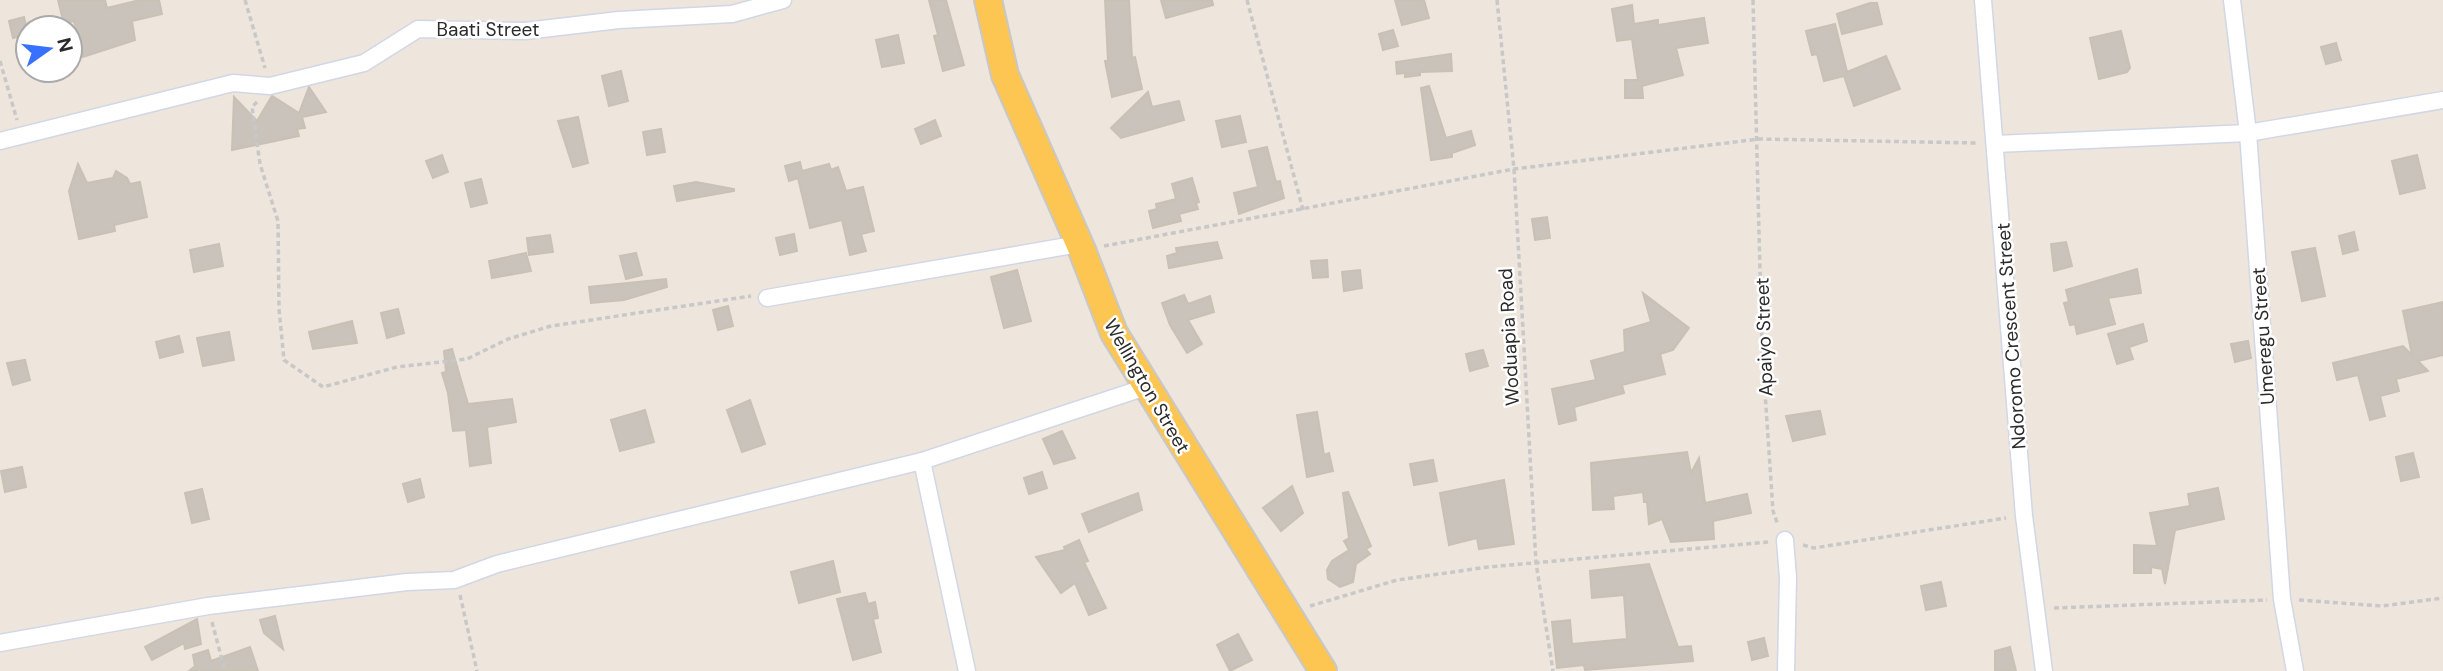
<svg xmlns="http://www.w3.org/2000/svg" width="2443" height="671" font-family="'DM Sans',sans-serif">
<rect width="100%" height="100%" fill="#eee5dc"/>
<!-- building -->
<g fill="#c9c3bb" stroke="#cac1b5" stroke-width="2">
<path d="M58,0h47l2,8 33,-8h19l3,14 -30,7 3,19 -52,17 -9,-36 -10,3z"/>
<path d="M929,0h17l18,65 -21,6 -9,-35 4,-1z"/>
<path d="M1105,0h24l3,58 3,-1 7,32 -30,8 -7,-36h3z"/>
<path d="M1161,0h51l1,5 -47,13z"/>
<path d="M1395,0h29l5,18 -27,7z"/>
<path d="M1870,3h7l5,21 -40,10 -5,-20z"/>
<path d="M1632,5l2,19 24,-4v5l46,-7 4,25 -32,5 7,27 -41,11 1,12h-18v-18h13l-6,-41 -15,2 -5,-32z"/>
<path d="M24,17l4,17 -15,4 -4,-17z"/>
<path d="M1835,24l12,48 39,-16 14,33 -46,17 -10,-30 -20,5 -7,-27 -5,1 -6,-24z"/>
<path d="M1393,30l5,16 -15,4 -4,-16z"/>
<path d="M2121,31l9,37 -3,4 -28,7 -9,-41z"/>
<path d="M898,35l6,28 -22,4 -6,-27z"/>
<path d="M2336,43l5,17 -15,4 -5,-17z"/>
<path d="M1451,54l1,17 -32,1v3l-15,2v-4l-8,1 -1,-12z"/>
<path d="M621,71l7,30 -19,5 -7,-30z"/>
<path d="M1429,86l17,52 25,-7 4,14 -23,8v4l-21,3 -10,-72z"/>
<path d="M309,87l17,25 -24,5 3,11 -8,1 2,7 -67,14 2,-53 23,24 15,-25 27,17z"/>
<path d="M1148,92l4,15 27,-6 5,19 -63,18 -10,-10z"/>
<path d="M1240,116l6,26 -24,5 -6,-26z"/>
<path d="M578,117l10,46 -15,4 -15,-46z"/>
<path d="M935,120l6,16 -20,8 -6,-15z"/>
<path d="M661,129l4,23 -18,3 -4,-23z"/>
<path d="M1267,147l9,35 4,-1 4,17 -45,16 -5,-21 24,-6 -9,-36z"/>
<path d="M442,155l6,17 -15,6 -7,-17z"/>
<path d="M2417,155l8,33 -25,6 -8,-33z"/>
<path d="M800,162l2,9 27,-7 2,6 7,-3 8,24 17,-4 11,44 -13,3 5,17 -16,4 -8,-35 -32,8 -12,-50 -9,3 -4,-15z"/>
<path d="M78,164l9,19 26,-5 3,-7 11,7 3,6 10,-2 7,35 -33,8 1,6 -36,8 -10,-48z"/>
<path d="M1192,178l7,24 -3,1 2,6 -19,5 2,7 -28,7 -4,-17 8,-2 -1,-5 20,-5 -4,-15z"/>
<path d="M481,179l6,24 -16,4 -6,-24z"/>
<path d="M696,182l38,7v2l-57,10 -3,-15z"/>
<path d="M1547,217l3,21 -15,2 -3,-21z"/>
<path d="M2354,232l4,18 -15,4 -4,-18z"/>
<path d="M794,234l3,17 -17,4 -4,-17z"/>
<path d="M550,235l3,17 -24,3 -2,-17z"/>
<path d="M1217,242l5,16 -53,10 -2,-12 10,-3 -1,-5z"/>
<path d="M2066,242l6,24 -18,5 -3,-27z"/>
<path d="M219,244l4,22 -29,6 -4,-22z"/>
<path d="M2315,248l10,48 -23,5 -10,-49z"/>
<path d="M526,253l5,18 -39,7 -3,-17z"/>
<path d="M636,253l6,22 -16,4 -6,-23z"/>
<path d="M1327,260l1,17 -15,1 -2,-17z"/>
<path d="M2137,269l4,24 -33,5 7,26 -38,10 -2,-10 -5,1 -6,-22 5,-1 -3,-12z"/>
<path d="M1017,270l14,51 -27,7 -13,-51z"/>
<path d="M1360,270l2,18 -18,3 -2,-19z"/>
<path d="M666,279l1,8 -43,13 -33,3 -2,-16z"/>
<path d="M1643,293l46,35 -16,22 -13,4 5,20 -43,11 2,8 -50,14 2,13 -17,4 -7,-35 44,-9 -5,-19 34,-9 -1,-22 27,-8z"/>
<path d="M1184,295l4,9 22,-8 4,16 -26,8 14,24 -15,9 -17,-28 -8,-22z"/>
<path d="M2443,302v53l-25,6 10,10 -32,8 3,12 -19,5 5,20 -15,4 -12,-45 -21,5 -4,-17 70,-17 9,9 -9,-44z"/>
<path d="M728,306l5,20 -15,4 -5,-20z"/>
<path d="M398,309l6,24 -17,5 -6,-25z"/>
<path d="M352,321l5,22 -44,6 -4,-17z"/>
<path d="M2143,324l4,17 -18,6 4,12 -16,5 -9,-30z"/>
<path d="M229,332l5,28 -31,6 -6,-28z"/>
<path d="M179,336l4,16 -23,6 -4,-16z"/>
<path d="M2248,341l3,17 -16,4 -4,-18z"/>
<path d="M452,349l16,55 44,-5 4,23 -29,5 4,36 -21,3 -4,-36 -13,1 -5,-38 -6,-20 4,-1 -2,-21z"/>
<path d="M1483,350l5,16 -18,5 -4,-17z"/>
<path d="M25,360l5,20 -17,5 -6,-22z"/>
<path d="M750,400l15,44 -23,8 -15,-42z"/>
<path d="M645,410l9,32 -34,9 -9,-31z"/>
<path d="M1820,411l5,23 -32,7 -7,-25z"/>
<path d="M1317,412l7,43 5,-2 4,18 -26,6 -10,-62z"/>
<path d="M1062,431l13,27 -21,6 -11,-25z"/>
<path d="M1687,452l4,21 8,-15 6,45 42,-9 4,19 -38,8 1,18 -43,3 -9,-23 -13,5 -2,-22h-3l-1,-10 -30,4 1,13 -21,1 -2,-47z"/>
<path d="M2413,453l6,24 -18,4 -5,-24z"/>
<path d="M1433,460l4,21 -23,4 -4,-21z"/>
<path d="M22,467l4,20 -21,5 -4,-21z"/>
<path d="M1042,472l5,16 -18,6 -5,-16z"/>
<path d="M420,479l4,18 -16,5 -5,-18z"/>
<path d="M1504,480l10,64 -35,5 -2,-11 -28,7 -9,-52z"/>
<path d="M1292,486l11,27 -22,18 -18,-23z"/>
<path d="M2218,488l6,31 -49,11 -10,54 -3,-15 -11,-2v6h-17v-28l23,1 -7,-33 40,-7 -2,-12z"/>
<path d="M202,489l7,30 -17,4 -7,-30z"/>
<path d="M1348,492l23,54 -5,3 4,5 -14,10 -3,18 -13,5 -12,-8 -1,-9 5,-9 17,-11 -5,-9 5,-3 -6,-45z"/>
<path d="M1138,493l4,17 -53,22 -7,-18z"/>
<path d="M1079,540l9,21 -4,1 22,46 -17,7 -14,-32 -14,10 -25,-36 29,-7 -1,-3z"/>
<path d="M833,561l7,31 -41,11 -8,-31z"/>
<path d="M1649,564l29,83 13,-1 2,15 -108,9 -1,-5 -27,3 -5,-46 18,-2 2,24 55,-5 -3,-44 -32,3 -2,-27z"/>
<path d="M1941,582l5,24 -20,4 -5,-24z"/>
<path d="M865,593l3,11 7,-2 3,16 -5,1 8,33 -28,8 -16,-61z"/>
<path d="M275,616l8,33 -19,-16 -4,-13z"/>
<path d="M197,619l4,25 -16,5 -1,-6 -32,17 -7,-13z"/>
<path d="M1238,634l14,26 -22,11 -13,-26z"/>
<path d="M1764,638l4,18 -16,4 -4,-18z"/>
<path d="M250,647l8,24h-69l6,-5 -2,-11 15,-5 3,11z"/>
<path d="M2010,647l6,24h-21v-20z"/>
</g>
<g fill="none" stroke-linecap="round" stroke-linejoin="round">
<!-- minor casing -->
<g stroke="#d1d7e5" stroke-width="19">
<g id="minor">
<path d="M1983,0l41,516 20,155"/>
<path d="M2232,0l16,133 34,466 13,72"/>
<path d="M0,141l233,-58 37,3 94,-23 54,-34 107,2 94,-11 113,-6 51,-14"/>
<path d="M1996,144l252,-11 195,-33"/>
<path d="M767,298l312,-54"/>
<path d="M922,461l45,210"/>
<path d="M1785,540l3,38 -2,93"/>
<path d="M0,643l208,-37 199,-24 47,-2 43,-16 425,-103 224,-74"/>
</g>
</g>
<!-- primary casing -->
<g stroke="#c8c8c8" stroke-width="30">
<path id="primary" d="M988,0l17,75 77,175 32,83 209,338"/>
</g>
<!-- path -->
<g stroke="#c8c8c8" stroke-width="3.5" stroke-dasharray="5 3.5" stroke-linecap="butt">
<path d="M245,0l20,68"/>
<path d="M1247,0l56,210"/>
<path d="M1497,0l17,169 22,394 17,108"/>
<path d="M1753,0l9,348 11,163 5,14"/>
<path d="M0,61l17,59"/>
<path d="M257,102l-5,5 8,57 18,57 1,88 5,51 39,27 74,-20 70,-8 41,-20 43,-13 200,-30"/>
<path d="M1104,246l410,-77 245,-30 218,4"/>
<path d="M1803,545l11,3 192,-30"/>
<path d="M460,595l17,76"/>
<path d="M2299,600l83,6 61,-8"/>
<path d="M1310,606l87,-26 91,-13 280,-25"/>
<path d="M2054,608l213,-8"/>
<path d="M212,622l13,49"/>
</g>
<!-- minor -->
<use href="#minor" stroke="#fff" stroke-width="16"/>
<!-- primary -->
<use href="#primary" stroke="#fdc552" stroke-width="26"/>
</g>
<g text-anchor="middle" dominant-baseline="central" stroke-width="5" stroke-linejoin="round" paint-order="stroke">
<!-- street labels -->
<g font-size="19" fill="#2b2b2b" stroke="#fff">
<text x="488" y="29">Baati Street</text>
<text transform="translate(2011 336) rotate(-94)">Ndoromo Crescent Street</text>
<text transform="translate(2263 336) rotate(-94)">Umeregu Street</text>
<text transform="translate(1509 337) rotate(-93)">Woduapia Road</text>
<text transform="translate(1764 337) rotate(-92)">Apaiyo Street</text>
<text transform="translate(1147 386) rotate(60)">Wellington Street</text>
</g>
</g>
<!-- north arrow -->
<g transform="translate(49 49) rotate(76)"><circle r="33" fill="#ffffff" stroke="#aaaaaa" stroke-width="2"/>
<path d="M0-5L12 26L0 18L-12 26Z" fill="#3870ff"/>
<text y="-10" font-size="19" font-weight="bold" text-anchor="middle" fill="#2b2b2b">N</text>
</g>
</svg>
